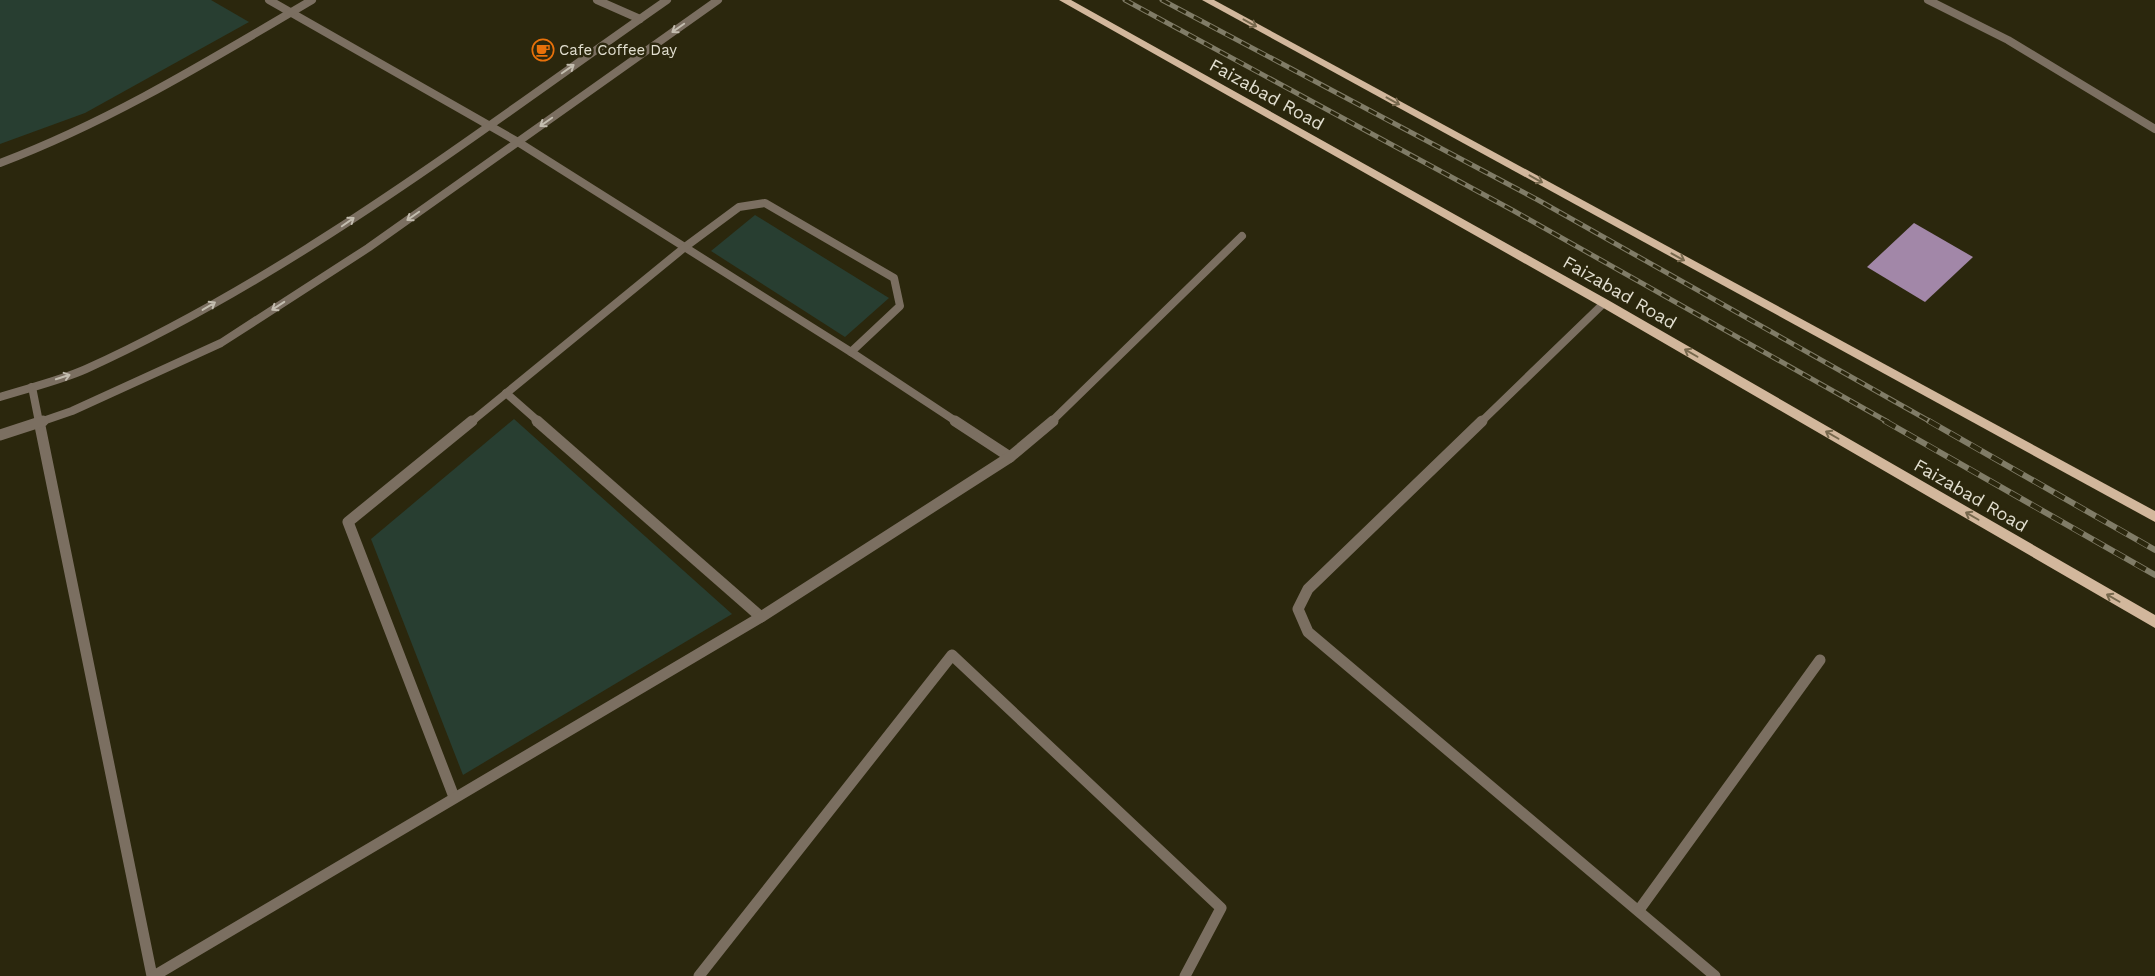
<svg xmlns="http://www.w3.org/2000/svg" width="2155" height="976" font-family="'Work Sans',sans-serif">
<rect width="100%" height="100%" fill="#2b270d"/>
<!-- green -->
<g fill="#283e31">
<path d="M0,0h211l38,22 -164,91 -85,31z"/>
<path d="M755,215l134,83 -44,39 -134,-86z"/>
<path d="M514,419l218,195 -269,161 -92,-236z"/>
</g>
<!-- building -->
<path fill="#a287a8" d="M1914,223l59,34 -48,45 -58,-35z"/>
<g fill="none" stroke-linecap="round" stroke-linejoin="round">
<!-- minor-far1 -->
<g stroke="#7b6f61" stroke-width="8">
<path d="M269,0l249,142 333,210 106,70"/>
<path d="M597,0l43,19"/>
<path d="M1928,0l80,40 147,89"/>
<path d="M0,163c111,-42 210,-103 312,-163"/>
<path d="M32,387l7,35"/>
<path d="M506,393l33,29"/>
<path d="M471,422l214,-175 54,-40 26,-4 129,75 6,28 -49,46"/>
<path d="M1051,422l191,-186"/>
<path d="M1481,422l123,-119"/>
</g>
<!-- minor -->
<g stroke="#7b6f61" stroke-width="11">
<path d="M39,421l113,555"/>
<path d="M537,421l224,196"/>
<path d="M955,421l55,36"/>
<path d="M1482,421l-174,168 -10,20 10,23 407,344"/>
<path d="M454,797l-106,-275 124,-101"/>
<path d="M1639,910l181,-250"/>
<path d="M154,976l607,-359 249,-160 43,-36"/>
<path d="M699,976l253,-321 269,253 -36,68"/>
</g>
<!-- tertiary-far1 -->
<g stroke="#7b6f61" stroke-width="8">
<path d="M0,397c28,-9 59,-16 86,-28 209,-95 393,-238 581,-369"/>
<path d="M40,422l32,-11 149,-68 147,-95 350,-248"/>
</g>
<!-- tertiary -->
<path stroke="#7b6f61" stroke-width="11" d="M0,435l43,-14"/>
<!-- primary -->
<g fill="#d2b79c" fill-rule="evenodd">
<path d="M1059,0h12l537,300 547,315v13l-555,-322z"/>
<path d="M1202,0h12l941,511v11z"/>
</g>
<!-- rail-far1 casing -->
<g stroke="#807c67" stroke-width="5">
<g id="rail-far1">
<path d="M1125,0l389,211 374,211"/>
<path d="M1162,0l376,200 393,222"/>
</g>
</g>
<!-- rail casing -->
<g stroke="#807c67" stroke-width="6">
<g id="rail">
<path d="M1885,421l270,154"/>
<path d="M1929,421l226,129"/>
</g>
</g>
<!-- rail-far1 -->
<use href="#rail-far1" stroke="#2b270d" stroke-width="3" stroke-dasharray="9" stroke-linecap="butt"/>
<!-- rail -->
<use href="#rail" stroke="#2b270d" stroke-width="4.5" stroke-dasharray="12" stroke-linecap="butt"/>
</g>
<!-- one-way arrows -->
<defs><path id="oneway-shaft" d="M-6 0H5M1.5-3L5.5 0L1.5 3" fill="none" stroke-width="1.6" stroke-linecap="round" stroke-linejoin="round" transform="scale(1.25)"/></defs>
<g stroke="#76684d">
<use href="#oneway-shaft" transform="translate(1250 23) rotate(29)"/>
<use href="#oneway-shaft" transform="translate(1393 101) rotate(29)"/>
<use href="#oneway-shaft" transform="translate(1536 179) rotate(29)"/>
<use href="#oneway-shaft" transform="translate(1678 257) rotate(29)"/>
<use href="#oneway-shaft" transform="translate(1691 353) rotate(-150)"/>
<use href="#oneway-shaft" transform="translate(1832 435) rotate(-150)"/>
<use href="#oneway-shaft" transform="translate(1972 516) rotate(-150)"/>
<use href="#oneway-shaft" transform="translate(2113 598) rotate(-150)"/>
</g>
<g stroke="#c3bdaf">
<use href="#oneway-shaft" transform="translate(678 28) rotate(145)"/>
<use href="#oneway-shaft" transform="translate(568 69) rotate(-35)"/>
<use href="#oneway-shaft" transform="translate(546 122) rotate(145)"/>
<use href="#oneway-shaft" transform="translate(413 216) rotate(145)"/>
<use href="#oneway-shaft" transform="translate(348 222) rotate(-35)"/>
<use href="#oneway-shaft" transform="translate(209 306) rotate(-31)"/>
<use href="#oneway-shaft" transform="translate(278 306) rotate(147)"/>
<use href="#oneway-shaft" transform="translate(63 377) rotate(-18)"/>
</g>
<!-- icons -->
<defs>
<g id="cafe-ring" transform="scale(1.125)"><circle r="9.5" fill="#2b270d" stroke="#e8710a" stroke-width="1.5"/><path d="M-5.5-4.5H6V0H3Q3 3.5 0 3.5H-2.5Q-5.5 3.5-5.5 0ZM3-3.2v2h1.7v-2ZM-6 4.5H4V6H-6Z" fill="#e8710a"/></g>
</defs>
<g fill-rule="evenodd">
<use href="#cafe-ring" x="543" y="50"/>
</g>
<g text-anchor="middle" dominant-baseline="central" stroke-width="5" stroke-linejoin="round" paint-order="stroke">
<!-- far-poi labels -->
<g font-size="15" fill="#e2dfd0" stroke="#2b270d" text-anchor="start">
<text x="559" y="50">Cafe Coffee Day</text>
</g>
<!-- street labels -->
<g font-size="18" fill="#e2dfd0" stroke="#2b270d">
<text transform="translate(1267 94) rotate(29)">Faizabad Road</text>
<text transform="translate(1620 292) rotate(30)">Faizabad Road</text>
<text transform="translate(1971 495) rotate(30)">Faizabad Road</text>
</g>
</g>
</svg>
